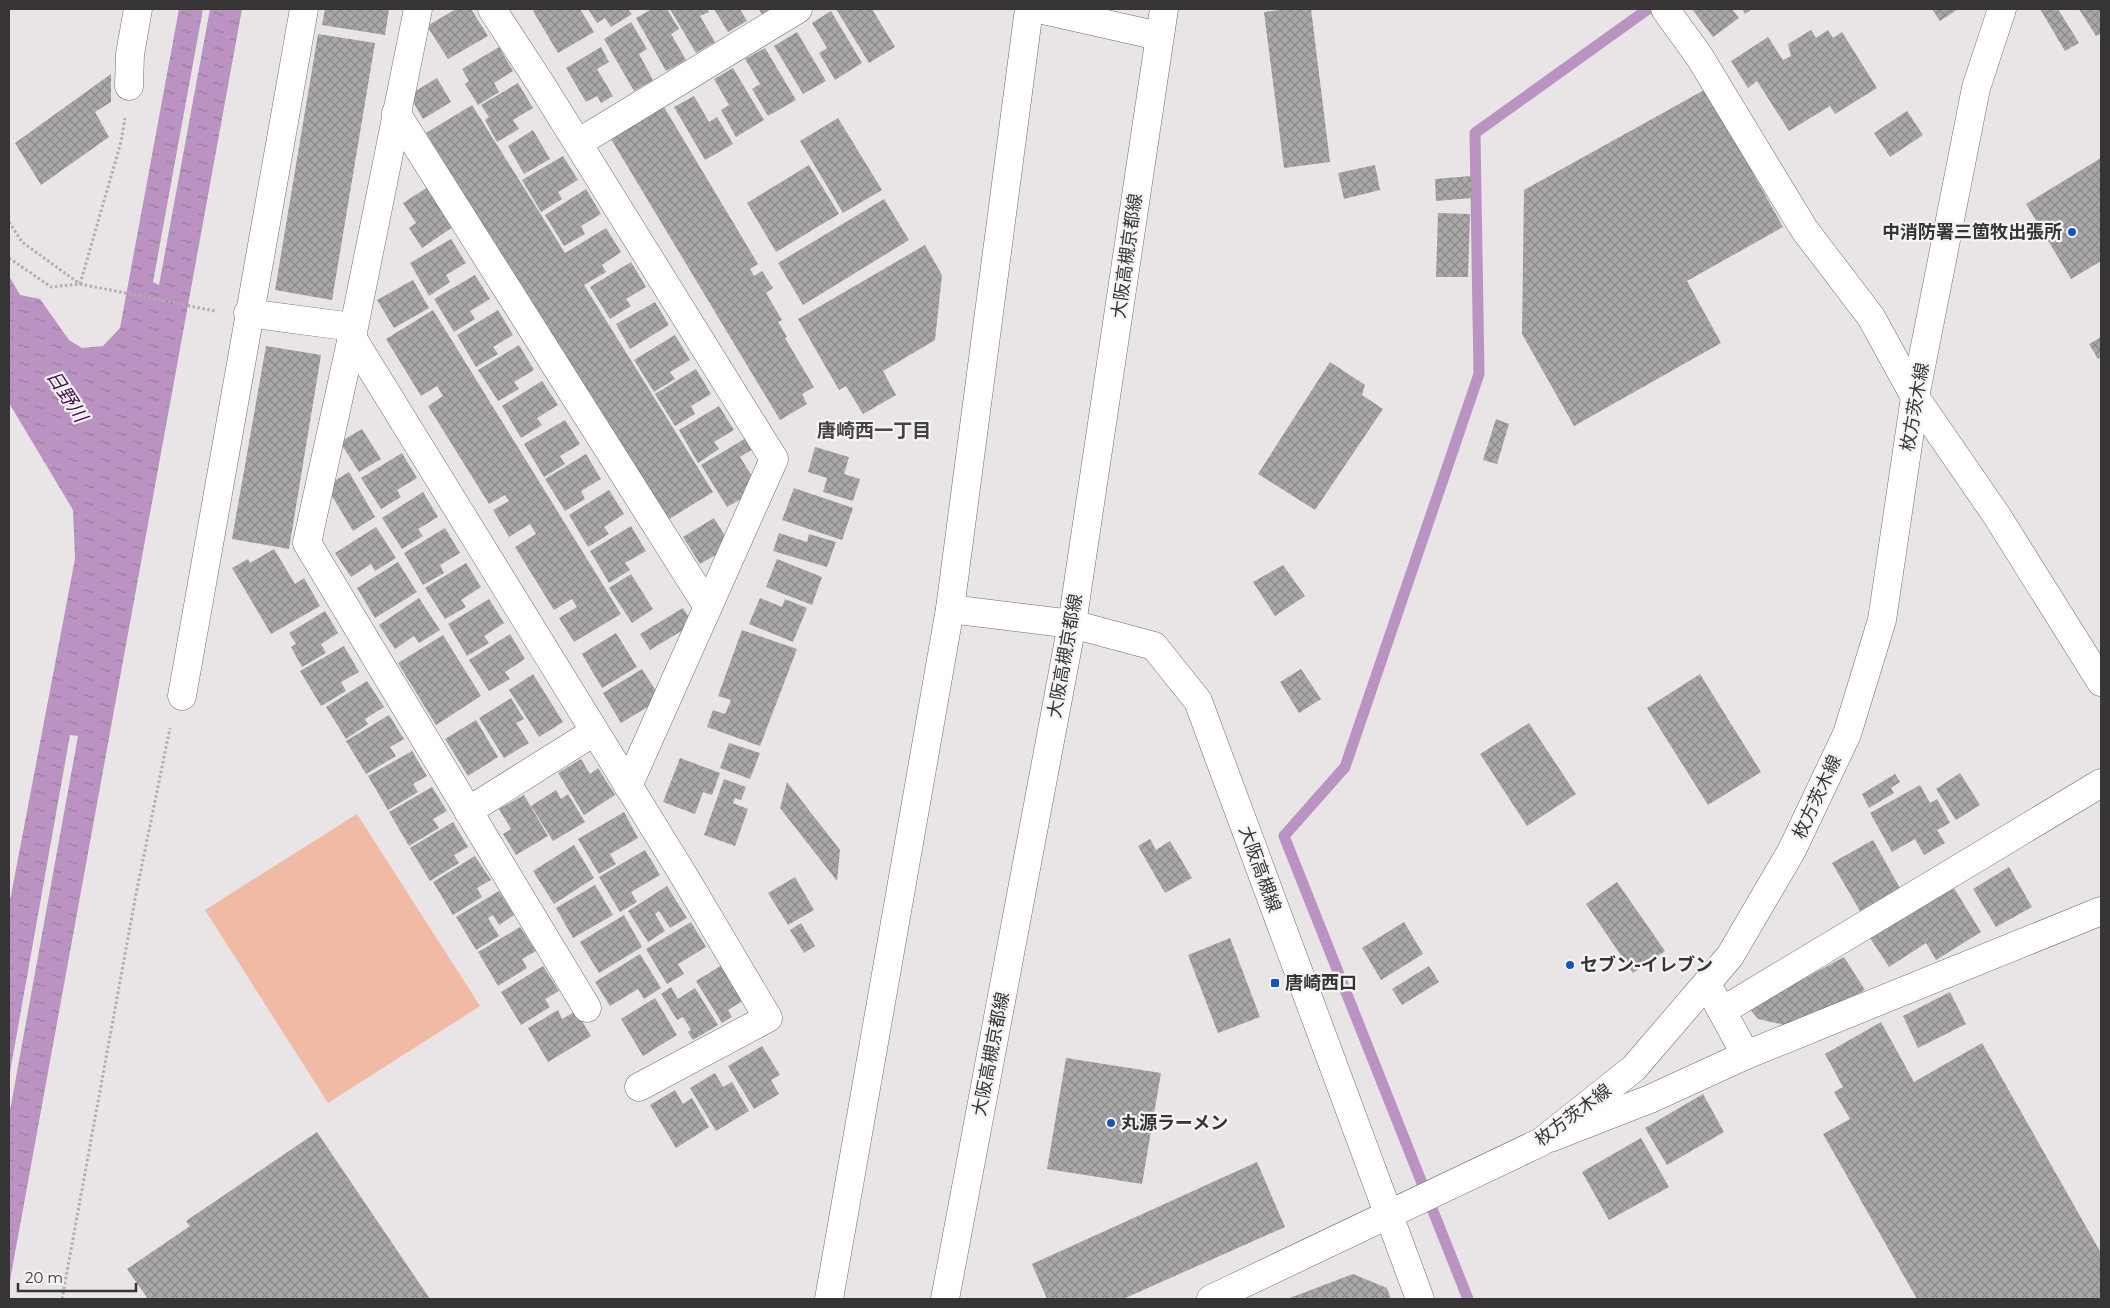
<svg xmlns="http://www.w3.org/2000/svg" width="2110" height="1308" font-family="Montserrat,'Noto Sans JP',sans-serif">
<defs>
<pattern id="water-ripples" width="26" height="14" patternUnits="userSpaceOnUse" patternTransform="scale(1.25)"><rect width="26" height="14" fill="#bb93c2"/><path d="M2 4q2-2 4 0t4 0M15 11q2-2 4 0t4 0" fill="none" stroke="#99799e"/></pattern>
<pattern id="building-cross-hatch" width="8" height="8" patternUnits="userSpaceOnUse" patternTransform="scale(1.25)"><rect width="8" height="8" fill="#aaa7a8"/><path d="M0 0l8 8M0 8l8-8" fill="none" stroke="#8b898a"/></pattern>
</defs>
<rect width="100%" height="100%" fill="#e9e5e6"/>
<!-- park -->
<path fill="#f0baa4" d="M357,814l123,192 -152,97 -123,-193z"/>
<!-- water -->
<path fill="url(#water-ripples)" d="M179,9h24l-50,273 6,3 51,-276h32l-233,1277v-170l69,-380 -8,-1 -61,343v-172l66,-347 -2,-49 -64,-107v-127l11,19 20,4 29,41 13,8 21,-2 17,-18z"/>
<g fill="none" stroke-linecap="round" stroke-linejoin="round">
<!-- stream -->
<path stroke="#bb93c2" stroke-width="11" d="M1468,1299l-184,-463 61,-69 134,-393 -4,-241 173,-124"/>
</g>
<!-- building -->
<g fill="url(#building-cross-hatch)">
<path d="M325,9h64l-4,26 -63,-10z"/>
<path d="M456,9h15l17,27 -40,23 -21,-33z"/>
<path d="M536,9h44l14,23 -36,21 -25,-42z"/>
<path d="M588,9h40l4,5 -21,13 -6,-9 -8,5z"/>
<path d="M652,9h15l12,20 -8,5 15,26 -20,11 -30,-53z"/>
<path d="M670,9h37l2,3 -9,4 15,26 -19,11z"/>
<path d="M714,9h26l7,12 -19,11z"/>
<path d="M759,9h14l-11,6z"/>
<path d="M836,9h36l23,38 -26,16z"/>
<path d="M1289,9h22l19,153 -46,6 -20,-156z"/>
<path d="M1692,9h40l7,9 -26,19z"/>
<path d="M1742,9h10l-7,5z"/>
<path d="M1932,9h26l-18,12z"/>
<path d="M2040,9h18l21,34 -14,8z"/>
<path d="M2079,9h22v25l-5,2z"/>
<path d="M831,11l31,52 -27,17 -16,-27 8,-5 -15,-25z"/>
<path d="M631,22l16,27 -8,5 14,26 -19,11 -30,-52z"/>
<path d="M1811,30l5,8 12,-8 5,8 9,-6 35,56 -42,26 -5,-8 -41,25 -32,-50 -9,7 -17,-27 37,-24 15,23 8,-4 -3,-12z"/>
<path d="M797,32l29,49 -23,13 -29,-48z"/>
<path d="M318,34l57,9 -43,257 -57,-10z"/>
<path d="M499,47l14,24 -19,12 5,9 -21,13 -13,-21 4,-3 -7,-12z"/>
<path d="M601,47l8,15 -12,7 16,27 -12,7 -4,-7 -11,6 -20,-34z"/>
<path d="M765,48l31,52 -28,16 -16,-27 8,-5 -15,-25z"/>
<path d="M733,68l31,52 -28,17 -15,-27 8,-5 -15,-26z"/>
<path d="M111,74v28l-16,10 14,25 -68,48 -26,-42z"/>
<path d="M437,78l14,24 -28,17 -14,-24z"/>
<path d="M518,83l15,25 -20,12 6,9 -22,13 -12,-22 4,-3 -8,-12z"/>
<path d="M1706,89l77,138 -96,54 34,62 -147,83 -52,-92 2,-144z"/>
<path d="M694,96l15,26 8,-5 16,27 -28,16 -31,-53z"/>
<path d="M472,105l93,148 41,-25 15,24 -19,13 4,7 -22,13 129,207 -47,29 -240,-388z"/>
<path d="M664,107l94,157 -8,5 4,7 8,-5 11,17 -7,5 16,27 -4,2 9,15 -2,1 29,49 -12,7 5,10 -27,16 -169,-281z"/>
<path d="M1907,111l16,24 -33,22 -16,-24z"/>
<path d="M838,118l44,72 -39,23 -43,-72z"/>
<path d="M533,130l17,29 -26,15 -16,-28z"/>
<path d="M563,156l15,24 -20,12 4,7 -21,13 -19,-32z"/>
<path d="M2101,158v103l-30,18 -45,-75z"/>
<path d="M809,165l30,49 -63,38 -29,-49z"/>
<path d="M1375,165l5,25 -36,9 -6,-26z"/>
<path d="M1471,176l1,22 -36,3 -1,-22z"/>
<path d="M428,187l25,40 -31,21 -13,-20 7,-5 -13,-20z"/>
<path d="M586,189l15,25 -20,12 4,8 -21,12 -19,-31z"/>
<path d="M884,199l25,41 -106,65 -25,-42z"/>
<path d="M1438,213l32,1 -2,63h-32z"/>
<path d="M451,239l15,24 -20,12 4,7 -21,14 -19,-33z"/>
<path d="M925,245l17,30 -7,65 -52,31 13,24 -33,19 -17,-28 -7,4 -41,-71z"/>
<path d="M631,262l15,25 -20,12 5,7 -21,13 -20,-32z"/>
<path d="M475,275l15,24 -20,12 5,8 -21,13 -20,-33z"/>
<path d="M413,280l16,28 -35,20 -17,-28z"/>
<path d="M655,302l14,23 -39,24 -14,-25z"/>
<path d="M433,310l188,304 -47,28 -15,-24 18,-11 -5,-8 -18,11 -39,-63 21,-13 -6,-10 -21,13 -16,-27 16,-9 -4,-6 -16,9 -61,-98 15,-10 -6,-10 -16,10 -35,-57z"/>
<path d="M498,310l15,25 -20,12 5,7 -22,13 -19,-32z"/>
<path d="M675,335l15,25 -20,12 5,7 -21,13 -20,-32z"/>
<path d="M2101,337v20l-3,2 -9,-15z"/>
<path d="M519,345l15,25 -20,12 5,7 -21,12 -20,-31z"/>
<path d="M266,346l55,9 -32,194 -57,-10z"/>
<path d="M1330,362l35,23 -3,10 21,14 -68,101 -57,-36z"/>
<path d="M696,369l15,25 -20,12 4,8 -20,12 -20,-32z"/>
<path d="M542,381l16,24 -21,13 5,7 -21,13 -19,-32z"/>
<path d="M719,406l15,24 -20,12 5,7 -21,14 -19,-33z"/>
<path d="M1496,419l13,5 -12,40 -14,-4z"/>
<path d="M565,420l15,24 -20,12 5,8 -21,13 -20,-33z"/>
<path d="M362,429l19,30 -22,13 -19,-30z"/>
<path d="M746,438l7,11 -13,8 15,24 -11,8 4,6 -21,12 -26,-42z"/>
<path d="M815,447l34,10 -5,17 16,5 -7,22 -30,-9 4,-14 -19,-6z"/>
<path d="M402,453l15,25 -20,12 4,7 -20,12 -20,-31z"/>
<path d="M586,454l15,25 -20,12 4,8 -20,12 -20,-32z"/>
<path d="M349,472l26,45 -22,14 -27,-45z"/>
<path d="M794,488l59,20 -11,32 -60,-20z"/>
<path d="M609,490l15,24 -20,13 5,7 -21,13 -19,-32z"/>
<path d="M423,492l15,25 -20,12 5,7 -21,13 -20,-31z"/>
<path d="M714,518l17,28 -31,18 -17,-27z"/>
<path d="M631,526l15,25 -21,12 5,7 -21,13 -19,-32z"/>
<path d="M376,527l20,31 -21,13 -4,-7 -20,13 -16,-24z"/>
<path d="M445,528l15,25 -20,12 4,8 -21,12 -19,-32z"/>
<path d="M779,533l28,9 2,-8 27,8 -9,25 -54,-16z"/>
<path d="M274,549l21,35 9,-6 16,28 -49,28 -39,-66 16,-9 2,4z"/>
<path d="M777,559l45,18 -10,28 -46,-18z"/>
<path d="M398,562l19,30 -42,26 -18,-30z"/>
<path d="M466,563l15,24 -20,13 5,7 -21,12 -20,-31z"/>
<path d="M1283,565l22,31 -30,20 -22,-34z"/>
<path d="M631,574l22,35 -21,14 -23,-35z"/>
<path d="M419,598l21,32 -21,13 -5,-7 -19,13 -16,-24z"/>
<path d="M760,598l22,9 3,-8 22,9 -14,34 -44,-18z"/>
<path d="M489,599l15,24 -20,13 5,7 -22,13 -19,-32z"/>
<path d="M683,608l10,16 -43,26 -10,-16z"/>
<path d="M325,611l13,22 -17,11 5,9 -24,14 -11,-20 5,-3 -7,-11z"/>
<path d="M742,630l55,19 -37,97 -53,-19 6,-17 12,4 6,-14 -13,-4z"/>
<path d="M616,633l21,34 -35,21 -20,-34z"/>
<path d="M510,634l15,25 -20,13 5,7 -21,12 -20,-31z"/>
<path d="M443,635l38,61 -45,29 -38,-62z"/>
<path d="M344,646l15,26 -18,10 5,9 -25,15 -21,-35z"/>
<path d="M642,669l19,30 -40,24 -18,-30z"/>
<path d="M1301,669l20,30 -22,14 -19,-31z"/>
<path d="M533,674l30,48 -24,15 -30,-47z"/>
<path d="M1700,674l61,98 -53,33 -61,-97z"/>
<path d="M367,681l17,26 -19,12 3,5 -22,15 -20,-32z"/>
<path d="M511,698l13,21 -8,4 13,20 -25,15 -25,-40z"/>
<path d="M389,715l15,24 -14,8 6,9 -30,18 -20,-33z"/>
<path d="M476,720l22,37 -30,19 -23,-37z"/>
<path d="M1529,723l47,71 -49,32 -47,-72z"/>
<path d="M729,743l31,10 -10,26 -30,-11z"/>
<path d="M412,751l15,25 -14,8 5,8 -30,18 -20,-34z"/>
<path d="M680,758l40,15 -8,22 -9,-3 -8,22 -32,-12z"/>
<path d="M581,759l9,15 8,-6 17,27 -31,20 -26,-42z"/>
<path d="M1960,773l20,32 -24,15 -20,-31z"/>
<path d="M1895,774l5,8 -9,6 3,5 -25,15 -7,-14z"/>
<path d="M724,779l22,8 -5,13 -6,-2 -2,5 15,6 -13,37 -31,-11z"/>
<path d="M787,782l53,68 -3,31 -57,-73z"/>
<path d="M1920,785l10,18 7,-4 13,24 -13,7 8,13 -21,12 -9,-16 -23,13 -22,-39z"/>
<path d="M432,787l15,24 -14,8 6,9 -30,18 -20,-34z"/>
<path d="M556,790l5,9 7,-5 17,28 -32,19 -22,-35z"/>
<path d="M524,795l24,41 -32,19 -13,-21 8,-5 -12,-20z"/>
<path d="M624,812l14,26 -28,16 6,10 -17,10 -21,-35z"/>
<path d="M453,822l15,25 -14,8 5,8 -29,18 -20,-33z"/>
<path d="M1150,839l6,11 14,-9 22,37 -27,15 -27,-47z"/>
<path d="M1873,840l27,48 -40,23 -28,-48z"/>
<path d="M574,845l20,33 -40,26 -21,-33z"/>
<path d="M645,850l15,25 -29,17 6,10 -17,10 -21,-35z"/>
<path d="M475,856l16,24 -14,8 5,9 -29,18 -20,-33z"/>
<path d="M2009,867l23,40 -36,20 -23,-38z"/>
<path d="M795,877l19,33 -26,15 -20,-32z"/>
<path d="M1617,882l48,69 -32,22 -47,-69z"/>
<path d="M595,885l18,30 -40,23 -17,-30z"/>
<path d="M1952,885l29,47 -45,28 -10,-17 -37,24 -19,-29z"/>
<path d="M667,886l20,32 -17,10 -11,-17 -4,3 10,17 -17,11 -20,-31z"/>
<path d="M499,891l15,24 -15,10 -6,-10 -5,3 11,18 -23,14 -20,-33z"/>
<path d="M624,915l18,32 -43,26 -19,-31z"/>
<path d="M691,922l15,25 -28,17 6,10 -17,10 -21,-35z"/>
<path d="M1404,922l19,32 -42,26 -19,-32z"/>
<path d="M801,923l14,23 -11,7 -14,-23z"/>
<path d="M520,927l16,24 -14,8 5,9 -29,18 -20,-34z"/>
<path d="M1230,938l30,79 -42,16 -30,-78z"/>
<path d="M640,954l21,34 -17,11 -6,-10 -28,17 -15,-24z"/>
<path d="M1844,957l21,33 -72,37 -35,-8 -9,-11z"/>
<path d="M722,965l22,35 -16,10 4,7 -10,6 -26,-42z"/>
<path d="M543,966l16,25 -14,8 5,8 -29,18 -20,-33z"/>
<path d="M1429,966l10,16 -37,23 -10,-16z"/>
<path d="M671,987l7,12 17,-11 23,37 -25,15 -5,-8 3,-2 -8,-13 -6,3 -16,-26z"/>
<path d="M1950,992l16,32 -48,24 -15,-32z"/>
<path d="M655,998l22,37 -34,21 -22,-37z"/>
<path d="M558,1010l4,9 14,-8 15,25 -43,26 -20,-34z"/>
<path d="M1881,1022l33,60 68,-39 119,210v46h-184l-94,-165 27,-15 -16,-27 9,-5 -18,-33z"/>
<path d="M762,1046l18,29 -9,5 8,14 -25,15 -26,-43z"/>
<path d="M1066,1058l95,15 -19,111 -95,-15z"/>
<path d="M715,1073l8,14 9,-5 17,29 -33,20 -26,-43z"/>
<path d="M675,1090l8,14 9,-6 17,29 -33,21 -26,-43z"/>
<path d="M1703,1094l21,38 -57,33 -22,-37z"/>
<path d="M317,1132l113,167h-282l-21,-30 63,-43 -4,-5z"/>
<path d="M1641,1138l28,49 -60,33 -27,-48z"/>
<path d="M1257,1162l28,65 -162,72h-76l-15,-35z"/>
<path d="M1353,1274l34,14 4,11h-104z"/>
</g>
<g fill="none" stroke-linecap="round" stroke-linejoin="round">
<!-- minor casing -->
<g stroke="#6f6c6c" stroke-width="29">
<g id="minor">
<path d="M418,9l-66,328 -45,206 280,465"/>
<path d="M492,9l52,80 230,370 -146,327"/>
<path d="M1665,9l34,47 105,173 67,88 44,80 82,119 104,166"/>
<path d="M129,86l1,-32 8,-45"/>
<path d="M396,113l312,494"/>
<path d="M578,143l220,-134"/>
<path d="M248,313l97,13 339,550 84,142 -129,69"/>
<path d="M182,696l122,-687"/>
<path d="M468,811l126,-79"/>
<path d="M1713,995l33,60"/>
<path d="M1722,1011l379,-228"/>
<path d="M1550,1138l100,-39 96,-44 355,-144"/>
</g>
</g>
<!-- major casing -->
<g stroke="#6f6c6c" stroke-width="29">
<g id="major">
<path d="M1039,9l120,27"/>
<path d="M950,609l122,15 82,22 44,55 222,598"/>
<path d="M829,1299l121,-690 79,-600"/>
<path d="M945,1299l127,-675 92,-615"/>
<path d="M1211,1299l330,-157 93,-74 96,-112 62,-106 55,-116 35,-114 33,-223 61,-309 26,-79"/>
</g>
</g>
<!-- path -->
<g stroke="#b2aeaf" stroke-width="3" stroke-dasharray="2.5 2.5" stroke-linecap="butt">
<path d="M9,222l13,20 58,42"/>
<path d="M9,258l42,29 29,-3 135,27"/>
<path d="M80,284l41,-142 4,-24"/>
<path d="M62,1299l74,-405 34,-166"/>
</g>
<!-- minor -->
<use href="#minor" stroke="#fff" stroke-width="28"/>
<!-- major -->
<use href="#major" stroke="#fff" stroke-width="28"/>
</g>
<!-- markers -->
<g fill="#1454bf" stroke="#f6f3f4" stroke-width="2">
<circle cx="2072" cy="232" r="5"/>
<circle cx="1570" cy="965" r="5"/>
<rect x="1270" y="978" width="10" height="10" rx="2.5"/>
<circle cx="1111" cy="1123" r="5"/>
</g>
<g text-anchor="middle" dominant-baseline="central" stroke-width="4.5" stroke-linejoin="round" paint-order="stroke">
<!-- poi labels -->
<g font-size="18" font-weight="bold" fill="#363435" stroke="#f6f3f4" text-anchor="start">
<text x="2062" y="232" text-anchor="end">中消防署三箇牧出張所</text>
<text x="1580" y="965">セブン-イレブン</text>
<text x="1285" y="983">唐崎西口</text>
<text x="1121" y="1123">丸源ラーメン</text>
</g>
<!-- street labels -->
<g font-size="18" fill="#363435" stroke="#f6f3f4">
<text transform="translate(1127 256) rotate(-82)">大阪高槻京都線</text>
<text transform="translate(1915 407) rotate(-80)">枚方茨木線</text>
<text transform="translate(1065 656) rotate(-80)">大阪高槻京都線</text>
<text transform="translate(1817 797) rotate(-65)">枚方茨木線</text>
<text transform="translate(1260 869) rotate(70)">大阪高槻線</text>
<text transform="translate(991 1054) rotate(-79)">大阪高槻京都線</text>
<text transform="translate(1573 1115) rotate(-37)">枚方茨木線</text>
</g>
<!-- water labels -->
<g font-size="19" font-style="italic" fill="#410f49" stroke="#f6f3f4">
<text transform="translate(67 396) rotate(57)">日野川</text>
</g>
<!-- neighbourhood labels -->
<g font-size="19" font-weight="bold" fill="#454243" stroke="#f6f3f4">
<text x="874" y="430">唐崎西一丁目</text>
</g>
</g>
<!-- border -->
<rect width="2110" height="1308" fill="none" stroke="#363435" stroke-width="20"/>
<!-- scale -->
<path d="M18 1283v8h118v-8" fill="none" stroke="#363435" stroke-width="2.5"/>
<text x="25" y="1283" font-size="15" fill="#363435" stroke="#f6f3f4" stroke-width="4" paint-order="stroke">20 m</text>
</svg>
